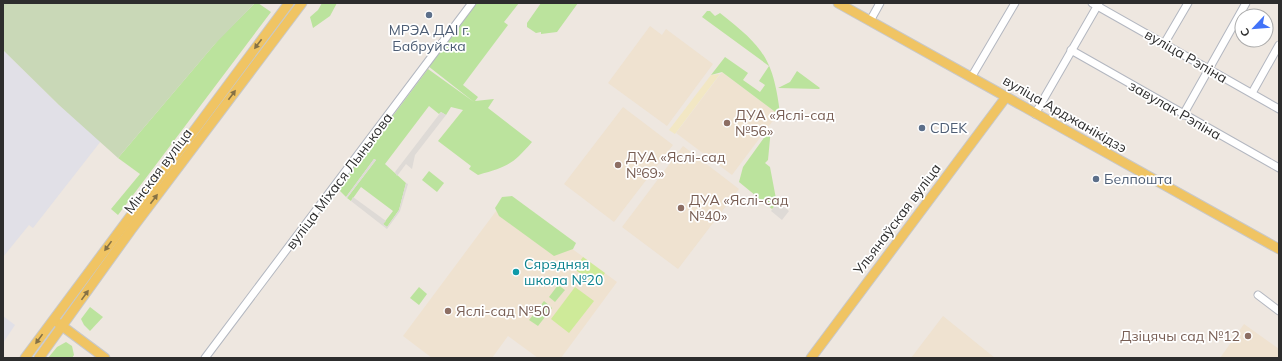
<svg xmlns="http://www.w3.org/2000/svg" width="1282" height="361" font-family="Mulish,sans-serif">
<rect width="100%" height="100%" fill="#eee7e0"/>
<!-- industrial -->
<g fill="#e1e0e7">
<path d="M3,50l56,55 42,36 -68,87 -4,-3 -26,32z"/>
<path d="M3,316l12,9 -12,18z"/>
</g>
<!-- education -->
<g fill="#efe2d0">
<path d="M650,26l12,9 4,-6 47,35 -46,62 -59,-43z"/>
<path d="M722,72l56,42 -46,61 -56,-42z"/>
<path d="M623,107l50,38 -59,77 -50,-38z"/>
<path d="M683,146l56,43 -61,80 -56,-42z"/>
<path d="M505,199l112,83 -56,76h-23l-30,-22 -16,22h-60l-29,-22z"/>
<path d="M943,316l52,42h-84z"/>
<path d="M1244,324l35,25v9h-59z"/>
</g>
<!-- green -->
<g fill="#bbe39d">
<path d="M255,3h3l13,9 -153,203 -7,-6 29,-35 -22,-16 101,-119z"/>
<path d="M322,3h15l-7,13 -17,12 -3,-11 8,-7z"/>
<path d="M477,3h42l-15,19 4,3 -45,60 15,12 -3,4 19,-2 -6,9 44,34c-20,23 -25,25 -54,33l-9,-6 2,-3 -33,-25 25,-31 -12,-3 -5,8 -5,-3 -2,2 -10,-8 -44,58 21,19 -7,27 -12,17 -4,-3 10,-13 -32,-24 -10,14 -4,-3 29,-38 -2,-1 -28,38 -8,-8 90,-120 46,33 -46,-36z"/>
<path d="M541,3h37l-21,29 -16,2v-2l-5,1 -9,-6v-4z"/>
<path d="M707,11h3l5,5 5,-3c43,34 53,45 60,100l-2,1 -56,-42 -11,3 14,-18 23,16 -5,7 17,12 5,-7 -6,-4 10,-15 -67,-49z"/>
<path d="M797,71l23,17 -1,1 -41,-1 12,-6z"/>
<path d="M771,128l-3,32 -3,3 5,4 7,37 -5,5 -33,-27 4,-15z"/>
<path d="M429,171l15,12 -7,9 -15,-12z"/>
<path d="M512,196l64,47 -3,6 -19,7 -55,-40 -4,-8 7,-11z"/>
<path d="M558,285l7,5 -10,12 -6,-5z"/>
<path d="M419,287l8,7 -8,11 -9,-7z"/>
<path d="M544,301l8,7 -14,18 -9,-6z"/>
<path d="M90,307l13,10 -13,14 -6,-6 -3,-6z"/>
<path d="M66,342l6,4 2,9 -2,3h-24l9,-11z"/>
</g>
<!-- sand -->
<path fill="#f2e7c4" d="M720,74l-45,60 -6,-4 42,-55z"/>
<!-- cemetery -->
<path fill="#c9d8b7" d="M3,3h252l-41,42 -96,113 -59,-53 -56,-55z"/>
<!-- pitch -->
<g fill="#ceea99">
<path d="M583,257l22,16 -8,12 -23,-16z"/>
<path d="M575,287l19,14 -25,32 -18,-14z"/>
</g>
<!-- plaza -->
<g fill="#dedad6">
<path d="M441,112l5,3 -31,40 -3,14 -6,-5 -9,12 -2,-4z"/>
<path d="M374,159l2,1 -29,38 -1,-1z"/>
<path d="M406,183l2,1 -8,27 -13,18 -36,-28 2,-4 33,24 -3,3 4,3 12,-17z"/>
<path d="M778,202l11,9 -7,9 -11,-9z"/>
</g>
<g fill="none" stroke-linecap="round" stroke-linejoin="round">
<!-- minor casing -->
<g stroke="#b3b7c0" stroke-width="9">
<g id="minor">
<path d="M1092,3l187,106"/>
<path d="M870,21l10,-18"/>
<path d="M1164,44l24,-41"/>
<path d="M1071,50l208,118"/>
<path d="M972,76l43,-73"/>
<path d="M1252,93l27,-48"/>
<path d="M1035,114l64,-111"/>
<path d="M1183,115l63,-112"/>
<path d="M1258,295l21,16"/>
<path d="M205,358l267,-355"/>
</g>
</g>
<!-- major casing -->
<g stroke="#c8c8c8" stroke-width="11">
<g id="major">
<path d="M838,3l441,246"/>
<path d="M58,323l47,35"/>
<path d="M25,358l264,-355"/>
<path d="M39,358l92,-128 171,-227"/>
<path d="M811,358l195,-261"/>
</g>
</g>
<!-- minor -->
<use href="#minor" stroke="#fff" stroke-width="7"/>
<!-- major -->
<use href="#major" stroke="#f0c463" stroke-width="9"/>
</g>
<!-- one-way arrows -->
<defs><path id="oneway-solid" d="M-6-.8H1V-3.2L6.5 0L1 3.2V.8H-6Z"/></defs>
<g fill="#857145">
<use href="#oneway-solid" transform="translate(258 44) rotate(127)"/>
<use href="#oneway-solid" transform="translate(232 95) rotate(-53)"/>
<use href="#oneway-solid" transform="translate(154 199) rotate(-53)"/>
<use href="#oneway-solid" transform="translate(108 246) rotate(126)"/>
<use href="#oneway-solid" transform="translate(85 295) rotate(-54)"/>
<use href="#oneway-solid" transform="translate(39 339) rotate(126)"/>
</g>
<!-- markers -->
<g fill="#5c6f8a" stroke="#fff" stroke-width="1.5">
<circle cx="429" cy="15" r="4"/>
<circle cx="922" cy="128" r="4"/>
<circle cx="1096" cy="179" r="4"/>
</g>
<g fill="#8d6e63" stroke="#fff" stroke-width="1.5">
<circle cx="727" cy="123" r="4"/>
<circle cx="618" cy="165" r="4"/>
<circle cx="681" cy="208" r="4"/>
<circle cx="448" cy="311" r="4"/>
<circle cx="1248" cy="336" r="4"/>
</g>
<circle fill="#0f9aa8" stroke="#fff" stroke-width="1.5" cx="516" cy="272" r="4"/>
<g text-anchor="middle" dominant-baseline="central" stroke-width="3.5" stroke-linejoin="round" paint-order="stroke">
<!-- service labels -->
<g font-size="14" fill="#4e5e75" stroke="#fff" text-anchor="start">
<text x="429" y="30" text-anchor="middle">МРЭА ДАІ г.<tspan x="429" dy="16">Бабруйска</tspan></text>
<text x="930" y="128">CDEK</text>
<text x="1104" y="179">Белпошта</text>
</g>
<!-- street labels -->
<g font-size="14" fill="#2d2d2d" stroke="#fff">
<text transform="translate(1186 56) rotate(30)">вуліца Рэпіна</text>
<text transform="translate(1175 110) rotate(30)">завулак Рэпіна</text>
<text transform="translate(1065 114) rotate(30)">вуліца Арджанікідзэ</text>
<text transform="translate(158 171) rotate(-53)">Мінская вуліца</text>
<text transform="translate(339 181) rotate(-53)">вуліца Міхася Лынькова</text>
<text transform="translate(897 219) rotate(-53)">Ульянаўская вуліца</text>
</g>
<!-- education labels -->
<g font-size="14" fill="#785e54" stroke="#fff" text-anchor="start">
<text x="735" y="115">ДУА «Яслі-сад<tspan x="735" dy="16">№56»</tspan></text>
<text x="626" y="157">ДУА «Яслі-сад<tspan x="626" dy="16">№69»</tspan></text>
<text x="689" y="200">ДУА «Яслі-сад<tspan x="689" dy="16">№40»</tspan></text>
<text x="456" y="311">Яслі-сад №50</text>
<text x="1240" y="336" text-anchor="end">Дзіцячы сад №12</text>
</g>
<!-- culture labels -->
<g font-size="14" fill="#0d838f" stroke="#fff" text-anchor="start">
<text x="524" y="264">Сярэдняя<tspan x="524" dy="16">школа №20</tspan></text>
</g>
</g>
<!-- border -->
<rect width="1282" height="361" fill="none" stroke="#2d2d2d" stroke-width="8"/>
<!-- north arrow -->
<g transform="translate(1254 28) rotate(244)"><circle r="19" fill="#ffffff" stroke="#ababab"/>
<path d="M0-3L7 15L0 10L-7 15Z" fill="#4273f8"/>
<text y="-6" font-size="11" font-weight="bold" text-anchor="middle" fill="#2d2d2d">С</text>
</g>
</svg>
